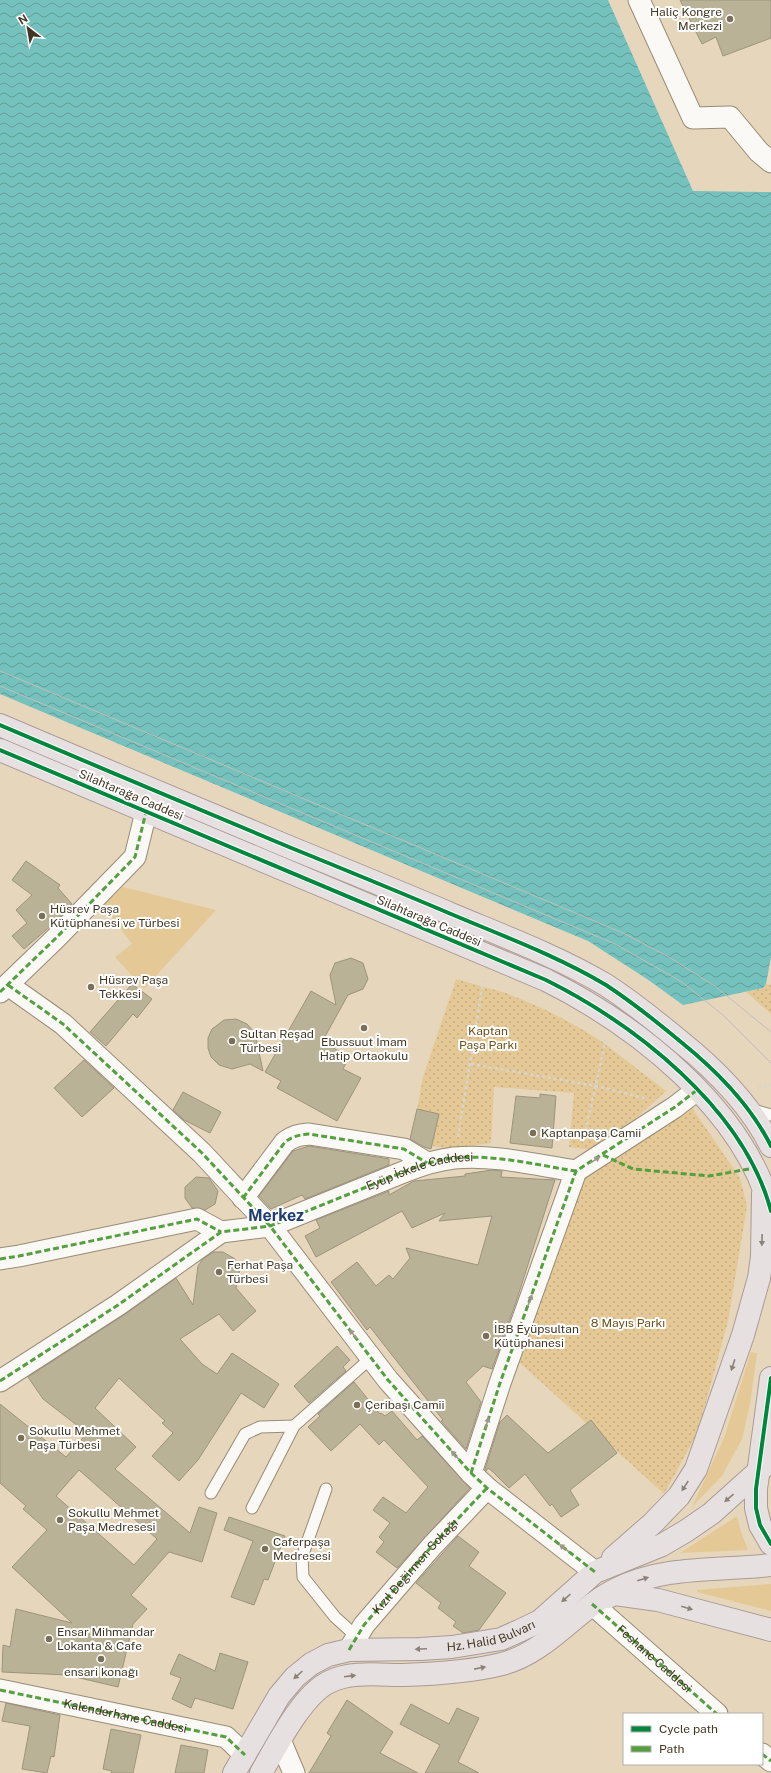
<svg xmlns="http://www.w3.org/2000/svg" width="771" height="1773" font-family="'Public Sans',sans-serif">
<defs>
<pattern id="park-dots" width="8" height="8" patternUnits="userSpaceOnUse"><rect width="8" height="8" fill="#e4c896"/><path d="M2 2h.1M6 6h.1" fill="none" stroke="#c5ac81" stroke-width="1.8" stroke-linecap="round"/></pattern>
<pattern id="water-waves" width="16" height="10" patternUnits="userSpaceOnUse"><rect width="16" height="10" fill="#74c1bd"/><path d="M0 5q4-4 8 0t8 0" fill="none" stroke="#619e99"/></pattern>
</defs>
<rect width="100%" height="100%" fill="#e6d7bc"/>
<!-- green -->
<g fill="#e4c896">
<path d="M123,887l93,23 -72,79 -29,-32 17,-13 -29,-39z"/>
<path d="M751,1352l6,1 -7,51 -8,35 -20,37 -30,31 32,-69z"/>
<path d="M737,1516l4,16 7,18 -68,3z"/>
<path d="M771,1584v27l-74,-19v-2z"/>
</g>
<!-- park -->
<g fill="url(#park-dots)">
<path d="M456,979l50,14 38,16 29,15 28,17 65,50 -32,29 -43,30 -22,-3 5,-54 -80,-6 -3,56 -38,6 -42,-6 12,-66z"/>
<path d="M766,984l5,1v29l-25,-22 17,-4z"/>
<path d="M688,1102l52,76 7,28 -19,115 -30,111 -34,62 -147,-134 57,-193z"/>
</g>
<!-- water -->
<path fill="url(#water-waves)" d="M0,0h608l85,191 78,1v765l-5,27 -3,4 -80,17 -36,-26 -59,-38 -588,-247z"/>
<!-- building -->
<g fill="#bab296" stroke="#9c947e" fill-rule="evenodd">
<path d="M680,0h91v38l-48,18 -7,-19 -14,7z"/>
<path d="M26,861l34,24 -2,3 14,16 -19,20 -29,25 -12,-13 15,-13 -11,-13 16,-15 -20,-15z"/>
<path d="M351,958l12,5 5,16 -5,10 -15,6 -26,47 17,9 -3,5 10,7 -3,6 18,9 -24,43 -60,-33 4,-7 -16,-9 46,-81 25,14 -6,-30 5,-12z"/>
<path d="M132,984l20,15 -15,19 -4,-4 -27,32 -16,-14z"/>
<path d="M236,1019l11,5 8,9 8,38 -13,-7 -18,5 -13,-4 -8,-8 -3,-9v-10l4,-9 12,-9z"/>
<path d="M84,1060l30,28 -32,29 -28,-29z"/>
<path d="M183,1092l38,20 -11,21 -26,-13 -11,-10z"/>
<path d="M540,1094l16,2 -4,52 -42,-5 6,-47 24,2z"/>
<path d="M417,1109l22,5 -8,35 -7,-2 -14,-8z"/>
<path d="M309,1146l80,13v6l-84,34 -3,-4 -31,14 -12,-13 34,-45z"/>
<path d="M492,1170l10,1 -1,6 54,3 -39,122 -24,67 -9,-3 -17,16 15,20 -15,47 -25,-28 2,-1 -73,-93 -3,3 -36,-48 26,-20 19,24 13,-11 4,4 17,-21 -4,-10 72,17 14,-49 -53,5 6,-8 -33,15 -10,-17 -86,46 -11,-21 15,-8 -4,-8 73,-29v4l25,-14 51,-5v-2z"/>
<path d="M196,1177l13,1 9,13 -3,13 -10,6 -13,-2 -7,-10v-11z"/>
<path d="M213,1252h10l12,7 5,10 -4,19 20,23 -23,20 -14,-17 -39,25 22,25 15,10 15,-21 47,31 -15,24 -23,-15 -43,67 -19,21 -27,-25 21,-23 -11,-10 3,-2 -46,-43 -24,30 41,39 -21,22 75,64 9,-26 18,6 -15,49 -33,-10 -38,43 16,14 -14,15 -15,63 -51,-12 -65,-3 1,-27 7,2 6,-38 56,14 -60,-56 35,-37 -24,-21 3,-3 -26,-23v-79l66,53 21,-24 -44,-34 -15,-22 96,-62 52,-37 17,27 5,-39 4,-6zM79,1470l78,69 -23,26 -78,-69z"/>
<path d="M337,1346l13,14 -7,7 3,4 -37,32 -15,-17z"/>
<path d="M354,1382l26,32 1,-1 4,3 7,-5 25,29 5,-4 48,52 -73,80 -21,-16 8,-10 -5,-5 11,-14 -17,-13 10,-13 23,16 22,-26 -44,-47 -5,5 -19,-21 -29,27 -23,-24 12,-11 -2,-2z"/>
<path d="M507,1415l41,38 43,-33 26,33 -47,37 9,15 -18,12 -9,-13 -2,2 -25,-32 -16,14 -17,-17 -4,-3 -2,3 -1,-2 15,-47z"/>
<path d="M229,1517l56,19 -17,44 -4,-1 -10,26 -23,-8 22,-56 -29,-11z"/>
<path d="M458,1536l21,16 -10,14 37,27 -27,37 -16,3 -10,-7 3,-4 -18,-14 3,-5 -25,-20z"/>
<path d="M220,1653l28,9 -15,47 -38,-11 -4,10 -19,-9 9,-21 -11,-4 9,-20 36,17z"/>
<path d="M347,1700l46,32 -13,21 38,20h-109l22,-37 -4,-3z"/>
<path d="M6,1703l54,12 -6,42 -3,-1 -4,17 -25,-4 8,-43 -28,-5z"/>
<path d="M411,1704l38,20 8,-16 22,10 -21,44 21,11h-54l15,-28 -40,-21z"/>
<path d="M111,1729l30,6 -8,38h-22l1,-2 -9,-2z"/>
<path d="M181,1745l27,5 -4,23h-29z"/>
</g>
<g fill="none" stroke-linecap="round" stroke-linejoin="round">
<!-- lane casing -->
<g stroke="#978c77" stroke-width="13">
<g id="lane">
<path d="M750,1109l21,6"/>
<path d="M326,1489l-24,68 1,20 32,40 22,20"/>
<path d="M211,1493l34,-59 15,-7 34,-1"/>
<path d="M252,1508l42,-82 77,-68"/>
</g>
</g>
<!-- street casing -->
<g stroke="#978c77" stroke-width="23">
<g id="street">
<path d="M639,0l54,118 37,-1 29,35 12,10"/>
<path d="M8,985l55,39 139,129 68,73 118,154 83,93 16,15 108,84"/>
<path d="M0,992l56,-54 79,-81 11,-45"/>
<path d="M243,1198l42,-56c8,-6 14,-7 24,-8l95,15 23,14"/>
<path d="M0,1259l19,-3 178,-37 24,13"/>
<path d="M0,1381l118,-76 103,-73 49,-6 136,-55c15,-6 31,-11 48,-13 40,-4 82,7 122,13"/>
<path d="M471,1473l29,-90 76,-212 99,-64 22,-17"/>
<path id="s1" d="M592,1604l125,110"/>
<path id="s2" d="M349,1650l15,-25 68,-79 55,-58"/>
<path d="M0,1690l226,47 19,18"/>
<path d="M280,1740l14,33"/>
<path d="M762,1754l9,7"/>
</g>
</g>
<!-- primary casing -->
<g stroke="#a99b96" stroke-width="24">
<g id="primary">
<path d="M0,725c96,41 193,82 289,122 54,22 108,44 162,67 52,22 106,42 155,71 26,17 51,37 75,57 36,29 69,62 90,104"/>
<path d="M0,750l546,230c90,45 198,129 225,231"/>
<path d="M771,1378l-15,111v19l4,17 11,19"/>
<path d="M613,1558l40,-35 26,-27 17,-27 47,-134 16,-57 3,-21 1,-63"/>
<path d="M608,1597l7,-3 43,6 113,30"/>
<path id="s3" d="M234,1773l45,-77 16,-19 16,-13 17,-9 21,-5 71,-1 32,-2 49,-8 18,-8 21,-10 55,-49 67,-27 24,-14 26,-18 59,-53"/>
<path d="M261,1773c15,-26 41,-78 68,-91 22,-11 50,-7 74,-7 33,-1 67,-3 99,-11 46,-12 74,-55 115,-75 47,-24 103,-18 154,-24"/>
</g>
</g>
<!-- path -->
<g stroke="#dad5cc" stroke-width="2.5" stroke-dasharray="3 3" stroke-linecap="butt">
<path d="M471,1064l125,22 52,13"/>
<path d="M758,1088l13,-3"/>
<path d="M458,1137l26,-161"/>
<path d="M583,1142l23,-103"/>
</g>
<!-- lane -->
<use href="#lane" stroke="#fbf9f5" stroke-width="11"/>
<!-- street -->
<use href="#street" stroke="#fbf9f5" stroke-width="21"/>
<!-- primary -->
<use href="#primary" stroke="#e7e0e1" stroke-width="22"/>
<!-- tram -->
<g stroke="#c2beb7" stroke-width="1">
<path d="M0,671l623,262 46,24 47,30 55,45"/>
<path d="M0,686l615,258 67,38 41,33 48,48"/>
</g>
<!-- quiet -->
<g stroke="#549f40" stroke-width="3" stroke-dasharray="6 3" stroke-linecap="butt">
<path d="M8,985l55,39 139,129 68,73 118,154 83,93 16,15 108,84"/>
<path d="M0,992l56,-54 79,-81 11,-45"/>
<path d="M603,1155l30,14 76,7 46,-8"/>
<path d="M243,1198l42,-56c8,-6 14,-7 24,-8l95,15 23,14"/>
<path d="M0,1259l19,-3 178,-37 24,13"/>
<path id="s4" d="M0,1381l118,-76 103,-73 49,-6 136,-55c15,-6 31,-11 48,-13 40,-4 82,7 122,13"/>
<path d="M471,1473l29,-90 76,-212 99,-64 22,-17"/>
<path d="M592,1604l125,110"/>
<path d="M349,1650l15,-25 68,-79 55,-58"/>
<path id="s5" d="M0,1690l226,47 19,18"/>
<path d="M762,1754l9,7"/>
</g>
<!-- cycleway casing -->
<g stroke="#fff" stroke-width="6">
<g id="cycleway">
<path d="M0,725c96,41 193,82 289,122 54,22 108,44 162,67 52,22 106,42 155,71 26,17 51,37 75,57 36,29 69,62 90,104"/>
<path d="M0,750l546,230c90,45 198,129 225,231"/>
<path d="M771,1378l-15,111v19l4,17 11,19"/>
</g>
</g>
<!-- cycleway -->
<use href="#cycleway" stroke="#00873e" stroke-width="4"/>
</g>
<!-- one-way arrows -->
<defs><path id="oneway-solid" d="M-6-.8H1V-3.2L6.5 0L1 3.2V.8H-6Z"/></defs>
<g fill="#9e988c">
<use href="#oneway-solid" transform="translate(595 1160) rotate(-32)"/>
<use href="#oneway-solid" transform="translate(530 1300) rotate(-70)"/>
<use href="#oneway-solid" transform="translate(353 1334) rotate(-127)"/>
<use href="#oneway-solid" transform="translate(487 1423) rotate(-72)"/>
<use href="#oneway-solid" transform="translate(455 1455) rotate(-132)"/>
<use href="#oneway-solid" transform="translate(564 1548) rotate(-142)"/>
</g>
<g fill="#8c8378">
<use href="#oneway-solid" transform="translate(762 1240) rotate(91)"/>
<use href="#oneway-solid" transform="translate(733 1365) rotate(108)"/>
<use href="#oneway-solid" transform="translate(685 1486) rotate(123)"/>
<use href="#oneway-solid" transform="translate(729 1498) rotate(139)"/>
<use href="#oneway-solid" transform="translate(643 1579) rotate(-18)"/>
<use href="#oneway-solid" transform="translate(566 1598) rotate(138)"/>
<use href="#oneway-solid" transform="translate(687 1608) rotate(16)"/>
<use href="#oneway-solid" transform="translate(421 1649) rotate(177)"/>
<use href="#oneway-solid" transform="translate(480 1668) rotate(-11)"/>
<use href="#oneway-solid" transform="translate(298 1675) rotate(138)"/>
<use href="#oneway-solid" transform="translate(350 1676) rotate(-7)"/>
</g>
<!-- markers -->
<g fill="#7b6f59" stroke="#fff" stroke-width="1.5">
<circle cx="730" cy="19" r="4"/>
<circle cx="42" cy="916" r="4"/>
<circle cx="91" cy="987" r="4"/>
<circle cx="364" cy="1028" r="4"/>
<circle cx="232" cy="1041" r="4"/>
<circle cx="533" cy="1133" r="4"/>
<circle cx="219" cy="1272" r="4"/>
<circle cx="486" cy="1336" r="4"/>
<circle cx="357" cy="1405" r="4"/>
<circle cx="21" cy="1438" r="4"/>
<circle cx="60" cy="1520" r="4"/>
<circle cx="265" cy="1549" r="4"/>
<circle cx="49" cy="1639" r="4"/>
<circle cx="101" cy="1659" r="4"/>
</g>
<g text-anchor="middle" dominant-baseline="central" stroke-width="4" stroke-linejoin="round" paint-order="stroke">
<!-- poi labels -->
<g font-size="12" fill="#423723" stroke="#fff" text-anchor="start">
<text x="722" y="12" text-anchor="end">Haliç Kongre<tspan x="722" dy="14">Merkezi</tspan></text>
<text x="50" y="909">Hüsrev Paşa<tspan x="50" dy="14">Kütüphanesi ve Türbesi</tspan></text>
<text x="99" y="980">Hüsrev Paşa<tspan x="99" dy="14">Tekkesi</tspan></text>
<text x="240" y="1034">Sultan Reşad<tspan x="240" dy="14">Türbesi</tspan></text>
<text x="364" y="1042" text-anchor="middle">Ebussuut İmam<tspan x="364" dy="14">Hatip Ortaokulu</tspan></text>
<text x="541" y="1133">Kaptanpaşa Camii</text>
<text x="227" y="1265">Ferhat Paşa<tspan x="227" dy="14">Türbesi</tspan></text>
<text x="494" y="1329">İBB Eyüpsultan<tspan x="494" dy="14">Kütüphanesi</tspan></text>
<text x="365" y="1405">Çeribaşı Camii</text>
<text x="29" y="1431">Sokullu Mehmet<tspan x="29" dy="14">Paşa Türbesi</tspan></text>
<text x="68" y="1513">Sokullu Mehmet<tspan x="68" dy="14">Paşa Medresesi</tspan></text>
<text x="273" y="1542">Caferpaşa<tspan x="273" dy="14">Medresesi</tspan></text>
<text x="57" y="1632">Ensar Mihmandar<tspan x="57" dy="14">Lokanta &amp; Cafe</tspan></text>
<text x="101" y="1672" text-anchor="middle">ensari konağı</text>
</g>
<!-- street labels -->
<g font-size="12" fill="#423723" stroke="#fff">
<text transform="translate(131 795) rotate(23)">Silahtarağa Caddesi</text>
<text transform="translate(429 921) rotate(23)">Silahtarağa Caddesi</text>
<text stroke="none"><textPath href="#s4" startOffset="476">Eyüp İskele Caddesi</textPath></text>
<text stroke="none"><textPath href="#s2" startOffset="107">Kızıl Değirmen Sokağı</textPath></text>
<text stroke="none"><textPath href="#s3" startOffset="319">Hz. Halid Bulvarı</textPath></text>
<text stroke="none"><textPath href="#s1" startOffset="83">Feshane Caddesi</textPath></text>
<text stroke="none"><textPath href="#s5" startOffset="128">Kalenderhane Caddesi</textPath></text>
</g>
<!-- park labels -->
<g font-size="12" fill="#6b5019" stroke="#fff">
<text x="488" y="1031">Kaptan<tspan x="488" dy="14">Paşa Parkı</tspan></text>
<text x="628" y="1323">8 Mayıs Parkı</text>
</g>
<!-- district labels -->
<g font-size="16" font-weight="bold" fill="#203e75" stroke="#fff">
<text x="276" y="1215">Merkez</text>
</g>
</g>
<!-- legend -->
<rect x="623" y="1713" width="140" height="52" fill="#ffffff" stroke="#b3afa7"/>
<rect x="631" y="1726" width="20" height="6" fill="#00873e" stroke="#b3afa7"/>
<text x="659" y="1733" font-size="12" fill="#423723">Cycle path</text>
<rect x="631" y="1746" width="20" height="6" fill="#549f40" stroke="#b3afa7"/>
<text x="659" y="1753" font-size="12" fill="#423723">Path</text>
<!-- north arrow -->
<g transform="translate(28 28) rotate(329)" stroke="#ffffff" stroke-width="3" paint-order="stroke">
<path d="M0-3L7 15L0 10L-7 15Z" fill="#423723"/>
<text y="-6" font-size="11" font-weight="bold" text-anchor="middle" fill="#423723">N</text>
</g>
</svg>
